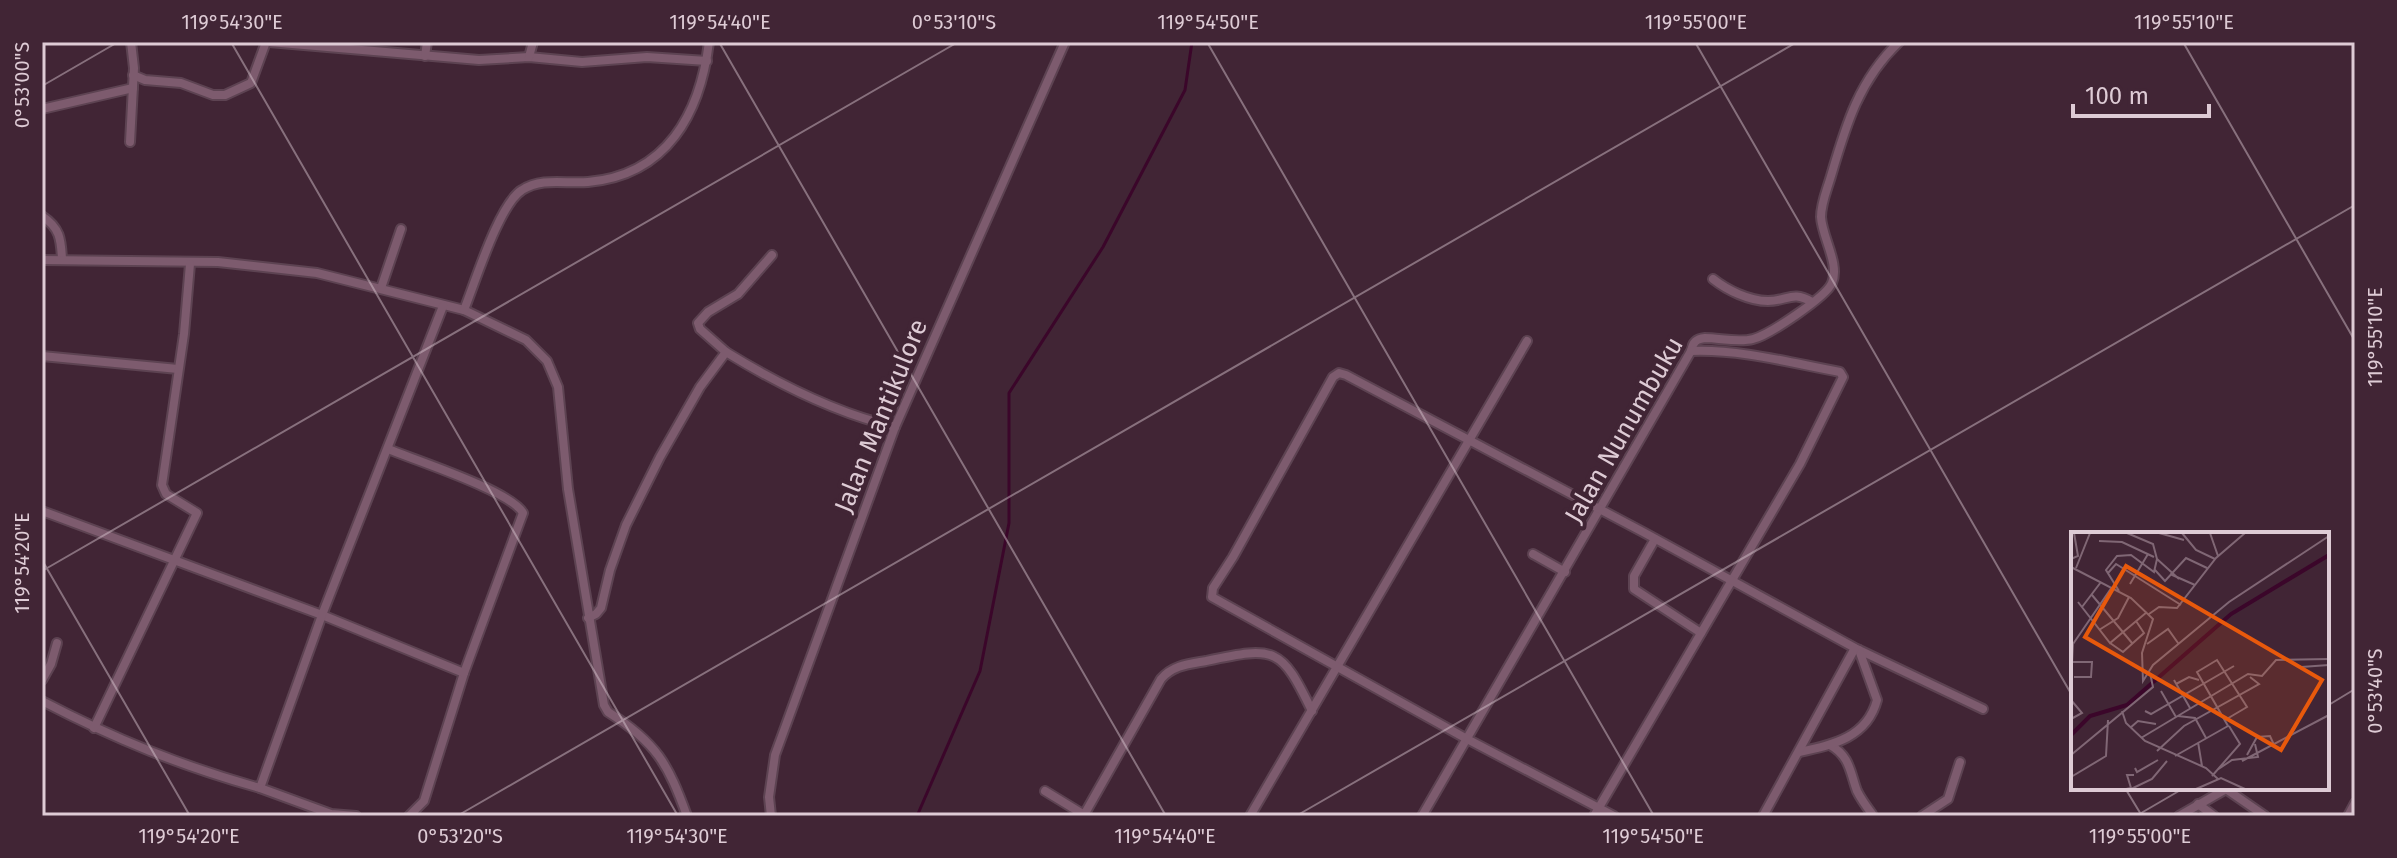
<svg xmlns="http://www.w3.org/2000/svg" width="2397" height="858" font-family="'Fira Sans',sans-serif">
<rect width="100%" height="100%" fill="#412535"/>
<g fill="none" stroke-linecap="round" stroke-linejoin="round">
<!-- stream -->
<path stroke="#3b062a" stroke-width="3" d="M917,816l63,-145 29,-148v-130l94,-146 82,-157 7,-48"/>
<!-- minor casing -->
<g stroke="#5d4352" stroke-width="12">
<g id="minor">
<path d="M269,42l210,18 50,-3 53,5 65,-5 60,4"/>
<path d="M425,56l2,-14"/>
<path d="M529,57l4,-15"/>
<path d="M133,75l12,5 36,3 32,12h12l26,-12 15,-41"/>
<path d="M42,109l91,-21"/>
<path d="M130,142l4,-74 -3,-26"/>
<path d="M42,216c18,12 19,23 20,43"/>
<path d="M42,260l176,2 99,11 147,37 62,30 21,21 11,26 10,102 36,216 4,7c49,31 60,52 79,104"/>
<path d="M1713,279c14,11 36,22 55,22 20,0 24,-11 44,1"/>
<path d="M381,288l20,-59"/>
<path d="M464,310c11,-27 35,-106 58,-120 20,-13 44,-6 66,-8 79,-7 112,-68 121,-140"/>
<path d="M726,352l-26,-23 -2,-6 10,-11 30,-18 34,-39"/>
<path d="M42,356l136,13"/>
<path d="M388,449c27,11 123,42 135,64l-59,160 -40,128 -15,15"/>
<path d="M42,511l280,104 142,58"/>
<path d="M1655,539l-21,37v13l67,44"/>
<path d="M1533,554l32,18"/>
<path d="M588,618l8,-4 5,-6 9,-38 16,-45 34,-68 40,-70 26,-35c52,32 109,61 169,75"/>
<path d="M1857,649l126,60"/>
<path d="M42,680l9,-16 6,-21"/>
<path d="M42,701c73,38 139,65 218,87l62,-173 121,-309"/>
<path d="M94,728l103,-215 -31,-19 -4,-9 22,-151 6,-70"/>
<path d="M1830,745c20,11 20,27 27,46 4,8 9,15 15,23"/>
<path d="M1799,752c33,-7 68,-14 78,-52l-18,-50"/>
<path d="M260,788l71,26 25,2"/>
<path d="M1045,791l41,25"/>
<path d="M2198,804l16,12"/>
<path d="M1084,815l77,-136c12,-14 28,-15 45,-18 70,-15 75,-14 106,50"/>
<path d="M771,816l-2,-19 6,-42 120,-328 170,-385"/>
<path d="M1250,816l277,-475"/>
<path d="M1422,816l269,-465c2,-9 5,-12 14,-13 15,0 33,5 48,1 16,-4 73,-42 79,-56 8,-19 -10,-46 -11,-66 0,-14 6,-27 10,-41 15,-51 28,-96 68,-134"/>
<path d="M1594,816l206,-352 43,-87 -3,-5c-49,-9 -99,-23 -149,-21"/>
<path d="M1614,816l-147,-77 -255,-142 1,-9 20,-31 100,-180 6,-4 7,2 297,157 212,116 -92,168"/>
<path d="M1922,816l26,-17 12,-37"/>
<path d="M2179,816l47,-27 39,27"/>
<path d="M2348,816l7,-13"/>
</g>
</g>
<!-- minor -->
<use href="#minor" stroke="#7d5b6e" stroke-width="8"/>
</g>
<!-- ticks -->
<path fill="none" stroke="#decbd5" stroke-width="2" stroke-opacity="0.45" d="M231,42l447,774M719,42l447,774M1207,42l447,774M1695,42l378,655M2183,42l172,299M42,86l76,-44M42,560l148,256M42,571l916,-529M2327,706l28,-17M2125,788l17,28M457,816l1340,-774M1296,816l1059,-611M2136,816l48,-28"/>
<g text-anchor="middle" dominant-baseline="central" stroke-width="8" stroke-linejoin="round" paint-order="stroke">
<!-- street labels -->
<g font-size="26" fill="#decbd5" stroke="#412535">
<text transform="translate(881 416) rotate(-68)">Jalan Mantikulore</text>
<text transform="translate(1624 430) rotate(-60)">Jalan Nunumbuku</text>
</g>
</g>
<!-- overview -->
<g transform="translate(2071 532)">
<rect width="258" height="258" fill="#412535"/>
<path fill="none" stroke="#3b062a" stroke-width="4" d="M0,203l19,-19 37,-11 104,-91 98,-59"/>
<path fill="none" stroke="#806775" stroke-width="2" d="M88,1l25,7M111,1l14,17 19,9M139,1l8,23M28,9l23,1 32,15M0,27l7,-3 -4,-23M86,27l22,20M0,35l60,31 22,21 -11,34 1,28 10,-16 76,-63 100,-66M5,36l14,-35M84,38l10,11 21,-23 21,10M37,41l8,-9 65,41M99,42l25,11M59,52l18,-30M48,59l-13,-21 11,-14 14,-1 23,17 3,-13 -4,-15 -26,-11M21,63l40,48M7,70l32,41 37,-31M11,75l19,-25M78,82l10,-7 18,1 39,-50 29,-25M28,98l19,-12 11,-21M39,111l13,9 21,-19 -8,-12M76,112l21,-15 10,14M2,130h19l-1,15h-17M230,135l28,-2M103,148l16,28M0,152l2,-40 39,-57M105,152l13,-7 10,3M90,159l15,26M0,168l11,13 -11,6M51,179l4,12 19,18 61,27 12,11M74,179l6,3 83,-48M107,184l17,2 11,20M59,196l8,-7 18,3M70,206l107,-64 14,2 14,-16 53,-1M127,210l4,24M86,219l27,-25 75,-42 -9,-7M0,223l82,-68 -3,-14M176,223l10,-18 13,-1 5,11M104,224l53,-30 -31,-54 20,-12 30,47 -22,13M171,229l87,-46M64,236l2,4 21,-12M146,238l15,-10 26,-3 -3,-13M141,244l28,-32 -11,-18M0,245l35,-21 2,-36M55,257l5,-1 -4,-13h7M60,257l21,-10 15,-18M125,257l25,-11 24,11"/>
<path fill="#e8590c" fill-opacity="0.15" stroke="#e8590c" stroke-width="4" d="M55,34l196,114 -41,70 -196,-113z"/>
<rect width="258" height="258" fill="none" stroke="#decbd5" stroke-width="4"/>
</g>
<!-- border -->
<rect width="2397" height="858" fill="none" stroke="#412535" stroke-width="88"/>
<!-- scale -->
<path d="M2073 104v12h136v-12" fill="none" stroke="#decbd5" stroke-width="4"/>
<text x="2085" y="104" font-size="24" fill="#decbd5" stroke="#412535" stroke-width="6" paint-order="stroke">100 m</text>
<rect x="44" y="44" width="2309" height="770" fill="none" stroke="#decbd5" stroke-width="3"/>
<g font-size="20" text-anchor="middle" fill="#decbd5">
<text x="232" y="29">119°54'30"E</text>
<text x="720" y="29">119°54'40"E</text>
<text x="954" y="29">0°53'10"S</text>
<text x="1208" y="29">119°54'50"E</text>
<text x="1696" y="29">119°55'00"E</text>
<text x="2184" y="29">119°55'10"E</text>
<text transform="translate(22 85) rotate(-90)" y="7">0°53'00"S</text>
<text transform="translate(2375 337) rotate(-90)" y="7">119°55'10"E</text>
<text transform="translate(22 563) rotate(-90)" y="7">119°54'20"E</text>
<text transform="translate(2375 691) rotate(-90)" y="7">0°53'40"S</text>
<text x="189" y="843">119°54'20"E</text>
<text x="460" y="843">0°53'20"S</text>
<text x="677" y="843">119°54'30"E</text>
<text x="1165" y="843">119°54'40"E</text>
<text x="1653" y="843">119°54'50"E</text>
<text x="2140" y="843">119°55'00"E</text>
</g>
</svg>
